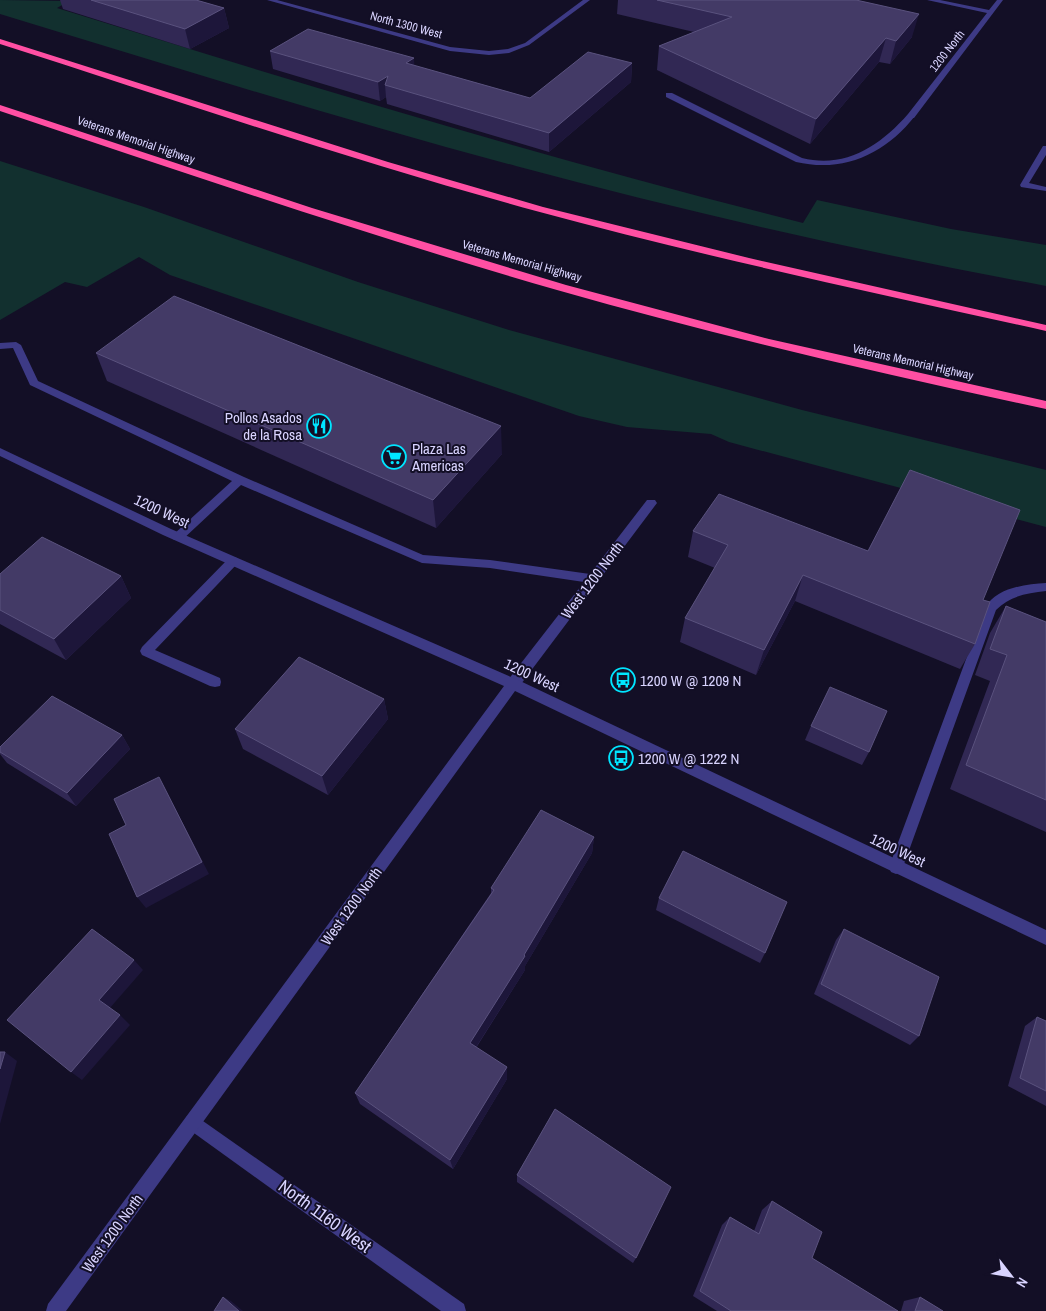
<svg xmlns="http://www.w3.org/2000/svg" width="1046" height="1311" font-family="'Archivo Narrow',sans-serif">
<rect width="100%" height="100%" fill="#130f26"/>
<!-- green -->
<g fill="#12302f">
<path d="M0,0l69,1 -12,7c247,77 495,152 746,215l14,-23 134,29 95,16v41c-178,-33 -355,-73 -530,-120 -173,-46 -345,-100 -516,-152z"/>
<path d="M0,161l144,46 214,75 151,48 293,80 244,60v57l-317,-85 -18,-8 -84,-7 -48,-11 -409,-141 -31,-18 -52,30 -22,-5 -65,38z"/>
</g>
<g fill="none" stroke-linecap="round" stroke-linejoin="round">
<!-- service -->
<g fill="#3d3a85" fill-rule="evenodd">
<path d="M666,93h6l130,65c43,11 78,-12 106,-44l7,2c-30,38 -71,57 -119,46l-130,-65z"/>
<path d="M1043,146h3v9l-17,28 17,4v4l-25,-4 -1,-2z"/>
<path d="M16,342l5,3 17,36 206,96 179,78 67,5 100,14 57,-74h8l2,3 -139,185 -5,1 -5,-1 -1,-4 1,-4 76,-98 -94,-14 -68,-5 -181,-78 -59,55h-8l-2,-3 2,-3 58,-53 -202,-96 -17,-37 -13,1v-6z"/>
<path d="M233,557l4,1 2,3 -2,3 -82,86 65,28 1,4 -1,4 -5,1 -5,-1 -68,-31 -2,-4 2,-4 87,-89z"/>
<path d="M1046,583v8c-19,2 -36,5 -50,19l-93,257 -2,5 -5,2 -5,-2 -2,-5 96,-259c11,-20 40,-24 61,-25z"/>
</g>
<!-- minor -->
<g fill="#3d3a85" fill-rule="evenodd">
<path d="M267,0h10l173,47 39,4 19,-2 17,-6 58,-43h7l-61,45 -20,8 -20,2 -39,-4z"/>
<path d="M927,0h13l49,10 8,-10h6l-89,118h-6v-4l79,-101z"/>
<path d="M193,1114l271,190 2,7h-25l-254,-183 -2,-6 2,-6z"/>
</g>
<!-- tertiary -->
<path fill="#3d3a85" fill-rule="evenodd" d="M0,448l171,81 347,151 528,250v15l-531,-254 -449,620h-20l2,-7 456,-618 -341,-151 -163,-79z"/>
<!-- motorway -->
<g fill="#ff4fa3" fill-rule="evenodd">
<path d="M0,39l388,123 155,45 206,51 297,67v6c-170,-38 -341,-74 -510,-120 -180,-49 -358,-110 -536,-167z"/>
<path d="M0,105l312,103 254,77 203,54 277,62v8c-164,-35 -327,-73 -489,-119 -187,-54 -372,-117 -557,-179z"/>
</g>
</g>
<!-- wall -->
<g fill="#312854">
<path d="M60,0h136l28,8 5,20 -39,21 -127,-40z"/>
<path d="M618,0h238l56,37 -22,27 -11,-2 -69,82 -153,-74 2,-24 35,-14 -77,-18z"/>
<path d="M270,51l144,7v8l116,32 102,-35 -1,19 -82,70 -162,-48 -1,-7 -6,4 -107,-32z"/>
<path d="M96,353l406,101 -66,74 -329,-147z"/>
<path d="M693,531l290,69 -8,44 -15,25 -165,-68 -39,74 -76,-33 5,-24 30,-50 -27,-11z"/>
<path d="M0,574l121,2 10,22 -65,62 -66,-36z"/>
<path d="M1006,606l40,16v210l-96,-43 40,-108 -15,-6 15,-42z"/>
<path d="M384,699l4,20 -60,76 -85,-46 -8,-20z"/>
<path d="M811,726l58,26 -7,13 -57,-25z"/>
<path d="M122,735l8,14 -54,57 -69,-43 -7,-9v-7z"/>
<path d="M594,837l-2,16 -67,113v4l-49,78 31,19v12l-54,90 -93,-65 -5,-11 136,-200v-5z"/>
<path d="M659,898l106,55 -5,10 -104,-53z"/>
<path d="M844,929l75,107 -9,9 -96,-51 22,-54z"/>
<path d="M1037,1017l9,4v85l-38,-20 17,-60z"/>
<path d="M517,1175l119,83 -3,5 -116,-81z"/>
<path d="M772,1201l40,57 86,53h-181l-24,-15 29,-71 8,-8 24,14 8,-21z"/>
<path d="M920,1297l23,14h-42l3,-10z"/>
</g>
<!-- shaded-wall -->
<g fill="#1d163a">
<path d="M224,8l5,20 -39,21 -5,-20z"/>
<path d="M919,14l-7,23 -22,27 6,-23z"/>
<path d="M886,38l-7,24 -69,82 6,-25z"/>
<path d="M414,58l1,18 -9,-13z"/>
<path d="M632,63l-1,19 -82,70v-19z"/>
<path d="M388,76l-3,9 1,12 -6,4 -2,-19z"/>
<path d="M501,426l1,28 -66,74 -3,-28z"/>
<path d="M803,575l-8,26 -39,74 8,-25z"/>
<path d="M121,576l10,22 -65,62 -12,-21z"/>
<path d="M384,699l4,20 -60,76 -6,-19z"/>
<path d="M122,735l8,14 -54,57 -9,-13z"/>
<path d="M159,777l7,13 43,84 -63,34 -9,-11z"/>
<path d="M594,837l-2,16 -67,113v4l-54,85 -1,-12z"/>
<path d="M134,960l9,10 -34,39 -10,-9z"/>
<path d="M120,1015l10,10 -48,55 -11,-8z"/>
<path d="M5,1052l12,9 -17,63v-55z"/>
<path d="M507,1067v12l-54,90 -3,-9z"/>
<path d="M223,1297l8,4 12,10h-4z"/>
</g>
<!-- building -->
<g fill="#433a66" stroke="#5a527e">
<path d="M91,0h105l28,8 -39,21z"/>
<path d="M657,0h199l63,14 -23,27 -10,-3 -70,81 -157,-73 73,-29z"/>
<path d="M308,29l106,29 -8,5 124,35 58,-46 44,11 -83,70 -164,-48 3,-9 -10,6 -108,-31z"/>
<path d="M174,296l327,130 -68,74 -337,-147z"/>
<path d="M910,470l110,40 -37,90 7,2 -15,42 -172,-69 -39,75 -79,-32 43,-73 -35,-14 26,-37 149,57z"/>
<path d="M42,537l79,39 -67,63 -54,-29v-36z"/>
<path d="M1006,606l40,16v178l-80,-35 41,-110 -17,-6z"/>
<path d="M299,657l85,42 -62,77 -87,-47z"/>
<path d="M830,687l57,24 -18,41 -58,-26z"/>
<path d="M52,696l70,39 -55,58 -67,-41v-5z"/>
<path d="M159,777l43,85 -65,35 -28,-63 17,-9 -12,-26z"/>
<path d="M541,810l53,27 -70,118 1,1 -55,87 37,24 -57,93 -95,-67 139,-203 -3,-2z"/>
<path d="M683,851l104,51 -22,51 -106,-55z"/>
<path d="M92,929l42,31 -35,40 21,15 -49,57 -64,-52z"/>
<path d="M844,929l95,48 -20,59 -98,-52z"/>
<path d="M1037,1017l9,4v70l-26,-13z"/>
<path d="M0,1052h5l-5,17z"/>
<path d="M555,1109l116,78 -35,71 -119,-83z"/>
<path d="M772,1201l50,31 -10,26 86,53h-167l-31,-20 30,-74 29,17z"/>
<path d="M223,1297l16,14h-25z"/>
<path d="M920,1297l23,14h-28z"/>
</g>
<!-- icons -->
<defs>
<g id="restaurant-ring" transform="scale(1.25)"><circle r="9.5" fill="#130f26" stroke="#00e5ff" stroke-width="1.5"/><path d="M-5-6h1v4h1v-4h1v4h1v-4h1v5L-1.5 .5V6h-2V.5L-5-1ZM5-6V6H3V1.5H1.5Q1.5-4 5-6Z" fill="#00e5ff"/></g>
<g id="supermarket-ring" transform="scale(1.25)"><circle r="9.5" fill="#130f26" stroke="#00e5ff" stroke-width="1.5"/><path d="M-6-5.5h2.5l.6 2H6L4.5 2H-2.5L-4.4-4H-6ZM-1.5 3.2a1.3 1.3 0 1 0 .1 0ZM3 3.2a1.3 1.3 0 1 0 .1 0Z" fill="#00e5ff"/></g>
<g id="bus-ring" transform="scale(1.25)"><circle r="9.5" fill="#130f26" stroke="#00e5ff" stroke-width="1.5"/><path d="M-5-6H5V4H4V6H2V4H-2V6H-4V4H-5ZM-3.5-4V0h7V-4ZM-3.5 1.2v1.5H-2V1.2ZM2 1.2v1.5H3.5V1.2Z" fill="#00e5ff"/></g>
</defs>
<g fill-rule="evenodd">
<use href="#restaurant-ring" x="319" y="426"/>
<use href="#supermarket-ring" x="394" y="457"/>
<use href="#bus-ring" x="623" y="680"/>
<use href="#bus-ring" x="621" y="758"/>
</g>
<g text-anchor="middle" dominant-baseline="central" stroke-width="4" stroke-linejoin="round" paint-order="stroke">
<!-- far-street labels -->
<g font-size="12" fill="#d9d4ff" stroke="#130f26">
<text transform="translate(406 25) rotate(15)">North 1300 West</text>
<text transform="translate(947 51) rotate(-52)">1200 North</text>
<text transform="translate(136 140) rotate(19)">Veterans Memorial Highway</text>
<text transform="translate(522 261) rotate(16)">Veterans Memorial Highway</text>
<text transform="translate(913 362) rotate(13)">Veterans Memorial Highway</text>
</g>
<!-- poi labels -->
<g font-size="15" fill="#d9d4ff" stroke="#130f26" text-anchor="start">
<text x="302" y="417" text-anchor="end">Pollos Asados<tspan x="302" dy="17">de la Rosa</tspan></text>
<text x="412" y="448">Plaza Las<tspan x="412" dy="17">Americas</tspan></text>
<text x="640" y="680">1200 W @ 1209 N</text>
<text x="638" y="758">1200 W @ 1222 N</text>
</g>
<!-- street labels -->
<g font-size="15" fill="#d9d4ff" stroke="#130f26">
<text transform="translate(162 511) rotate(25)">1200 West</text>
<text transform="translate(592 580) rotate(-53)">West 1200 North</text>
<text transform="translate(532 675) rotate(25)">1200 West</text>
<text transform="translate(898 850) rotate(25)">1200 West</text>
<text transform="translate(351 906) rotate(-54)">West 1200 North</text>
<text transform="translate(112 1233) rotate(-54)">West 1200 North</text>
</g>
<!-- near-street labels -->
<g font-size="18" fill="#d9d4ff" stroke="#130f26">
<text transform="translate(325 1216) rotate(36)">North 1160 West</text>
</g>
</g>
<!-- north arrow -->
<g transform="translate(1011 1276) rotate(121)" stroke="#130f26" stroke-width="4" paint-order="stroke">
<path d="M0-4L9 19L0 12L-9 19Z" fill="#d9d4ff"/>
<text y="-8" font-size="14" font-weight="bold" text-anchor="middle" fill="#d9d4ff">N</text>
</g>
</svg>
